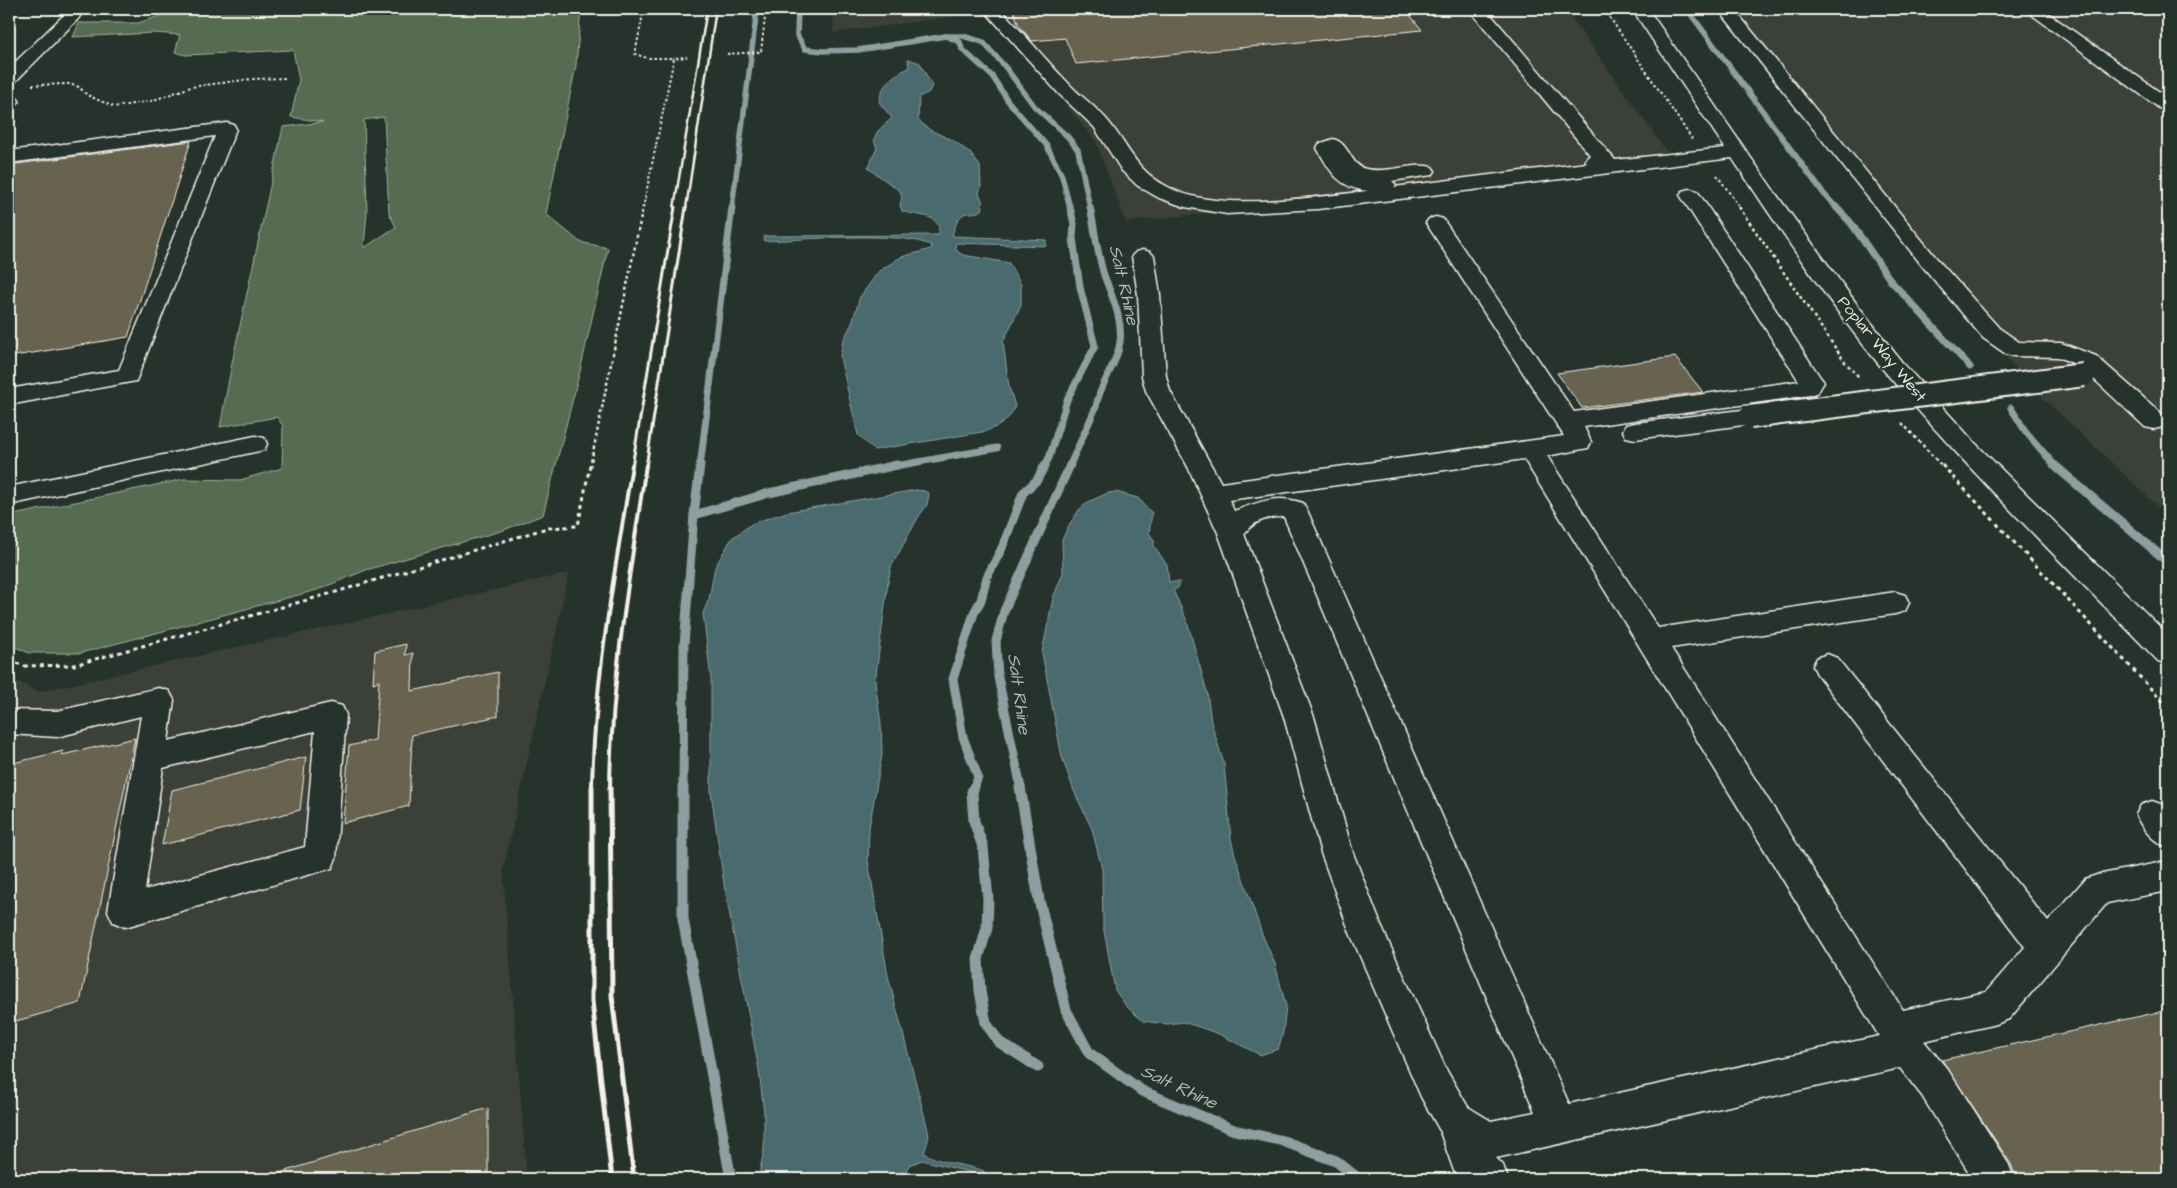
<svg xmlns="http://www.w3.org/2000/svg" width="2177" height="1188" font-family="'Architects Daughter',sans-serif">
<rect width="100%" height="100%" fill="#26332d"/>
<filter id="ink" filterUnits="userSpaceOnUse"><feTurbulence type="fractalNoise" baseFrequency=".02" numOctaves="2"/><feDisplacementMap in="SourceGraphic" scale="10" xChannelSelector="R" yChannelSelector="G"/><feConvolveMatrix kernelMatrix="1 2 1 2 8 2 1 2 1" color-interpolation-filters="sRGB"/></filter>
<g filter="url(#ink)">
<!-- built -->
<g fill="#3a4138">
<path d="M834,9h731l109,153 -548,60 -31,-82 -66,-79 -44,-49 -152,21z"/>
<path d="M1717,9h451v507l-126,-119 -101,-110 -129,-157z"/>
<path d="M569,573l-66,297 24,309h-518v-502l29,15z"/>
</g>
<!-- green -->
<path fill="#566c51" stroke="#a5ae9c" fill-rule="evenodd" d="M167,9h414l-5,56 -30,149 34,28 28,6 -28,123 -37,144 -42,16 -135,39 -49,20 -236,63h-52l-20,-9v-128l175,-37 56,1 42,-12 1,-42 -6,-9 -57,10 13,-69 50,-231 40,-5 -32,-5 8,-37 -6,-30 -108,5 -10,-3 5,-17 -26,-2 -81,4 6,-14h59l25,-8zM384,117l5,96 7,14 -32,21 3,-37 -3,-91z"/>
<!-- water -->
<g fill="#486a6e" stroke="#8da09f">
<path d="M908,59l12,4 12,23 -3,6 -10,5 -1,23 12,10 24,11 16,12 10,13 1,21 -2,6 3,7 1,9c-6,4 -9,4 -16,4 -9,1 -13,16 -15,23l94,4v6l-90,-3 -1,2 2,6 6,4 46,8 12,22v20l-18,37 6,45 6,19c-6,16 -18,22 -33,26l-108,18 -16,-15 -18,-78 3,-16 9,-18 8,-26 19,-26 22,-14 30,-8 1,-3c-29,-16 -132,-6 -168,-5v-5l175,-1c3,-23 -23,-18 -37,-24l-2,-6 2,-8 -2,-6 -32,-23 9,-20c-8,-14 6,-21 15,-30l-13,-16c3,-19 14,-27 30,-34z"/>
<path d="M916,490l9,1 4,3 -2,11 -8,11 -28,51 -3,15 -13,100 6,42 1,30 -13,74 -1,33 20,115 40,154 1,7 -5,16c17,11 41,11 60,18v3l-4,1 -58,-15 -13,5 -7,14h-140l-2,-9 4,-20v-37l-5,-43 -35,-186 -13,-92v-113l-8,-66 6,-14 6,-32 17,-29 21,-15 34,-11z"/>
<path d="M1116,492l22,6 14,15 -3,20 5,7v6l13,19 2,17h11l-2,6 -5,2 14,31 20,71 4,30 13,42 7,75 4,16 27,79 13,30 11,42 -3,27 -5,16 -18,6 -41,-21 -17,-6 -19,-6 -16,2 -24,-3 -17,-15 -11,-16 -12,-65 -1,-56 -10,-40 -18,-38 -12,-34 -20,-104 11,-55 10,-25 -1,-33 7,-15 10,-15 9,-8 20,-9z"/>
</g>
<g fill="none" stroke-linecap="round" stroke-linejoin="round">
<!-- stream-far3 -->
<g stroke="#8da09f" stroke-width="5.5">
<path d="M798,9l-1,26 8,14 18,2 35,-1 88,-14 14,6 2,7 30,27 16,25 39,45 15,30 8,32"/>
<path d="M1687,9l137,185 13,14"/>
<path d="M946,36h17l20,6 23,26 29,39 33,30 10,13 12,58"/>
<path d="M732,208l25,-199"/>
</g>
<!-- stream-far2 -->
<g stroke="#8da09f" stroke-width="7">
<path d="M1836,207l15,16 40,58 79,86"/>
<path d="M2011,408l15,24 30,35"/>
<path d="M700,467l32,-260"/>
<path d="M890,467l107,-19"/>
<path d="M1044,467l5,-9 18,-58 28,-54 -15,-59 -7,-49 1,-14 -4,-17"/>
<path d="M1069,467l27,-60c3,-23 21,-41 24,-65 3,-23 -8,-45 -16,-67 -7,-22 -9,-46 -14,-68"/>
</g>
<!-- stream-far1 -->
<g stroke="#8da09f" stroke-width="9">
<path d="M2054,465l114,97"/>
<path d="M694,515l75,-22 128,-28"/>
<path d="M683,788l1,-143 10,-130 6,-50"/>
<path d="M974,788l4,-11 -15,-40 -10,-58 21,-66 7,-13 6,-23 15,-29 21,-55 14,-13 8,-15"/>
<path d="M1021,788l-23,-111 -2,-36 8,-30 66,-146"/>
</g>
<!-- stream -->
<g stroke="#8da09f" stroke-width="11">
<path d="M683,787v132l48,260"/>
<path d="M974,787l-2,5 2,29 9,26 5,52 -1,29 -9,31 2,32 6,32 13,19 39,25"/>
<path d="M1020,787l19,113 27,110 23,43 53,38 92,39 49,11 53,20 23,18"/>
</g>
</g>
<!-- building -->
<g fill="#676350" stroke="#f4f1e8">
<path d="M1013,9h392l17,21 -346,34 -11,-26 -33,3 -13,-15z"/>
<path d="M191,141l-63,196 -119,20v-192z"/>
<path d="M1675,357l28,35 -121,16 -25,-35z"/>
<path d="M406,644l-1,11 8,-2 -1,38 86,-19v44l-86,19 -3,71 -66,17 6,-77 26,-6 4,-59 -6,2 2,-32z"/>
<path d="M135,738l-55,265 -71,20v-259l54,-13 -1,4z"/>
<path d="M306,757l-6,53 -138,35 10,-55z"/>
<path d="M2168,1010v169h-151l-6,-15 -69,-104z"/>
<path d="M488,1108v71h-211l-1,-5z"/>
</g>
<g fill="none" stroke-linecap="round" stroke-linejoin="round">
<!-- minor casing -->
<g stroke="#f4f1e8" stroke-width="3">
<g id="minor">
<path d="M983,9h17c25,25 47,53 72,78 12,12 26,22 36,34 24,30 27,50 64,68 47,23 144,8 196,2 -29,-3 -38,-19 -51,-43l2,-4 14,-5c17,4 17,27 33,30 22,5 45,-7 66,-2l3,4 -3,4 -40,6 4,4 -2,2 193,-24 -2,-3 5,-5 -121,-146h17l129,151 110,-12 -93,-139h16l128,185 80,109 45,58 73,81 194,193v29l-10,-3c-92,-95 -187,-187 -272,-288 -56,-67 -105,-142 -154,-215l-414,51 -91,5 -42,-7 -26,-9 -21,-12 -16,-15 -28,-44 -35,-33z"/>
<path d="M1718,9h16l204,251 61,68 20,14 42,1 35,13 67,59 3,6 -3,6 -9,2 -9,-2 -65,-61 -22,-9 -44,-1 -8,-2 -23,-16 -59,-70z"/>
<path d="M2024,9h18l126,89v13l-6,-1z"/>
<path d="M72,11l6,2 2,3 -2,3 -63,63 -6,1v-15l57,-55z"/>
<path d="M9,96l7,1 3,4 -4,6 -6,1z"/>
<path d="M227,123l7,2 2,4 -100,252 -127,24v-16l110,-19 96,-234 -206,27v-12z"/>
<path d="M1690,189l7,2 3,4 120,182 4,5 -6,10 -8,3 -226,32 7,15 -3,6 -41,8 111,172 237,-36 10,3 4,8 -4,8 -10,3 -224,34 232,362 83,-18 39,-45 -208,-273 -4,-8 4,-8 10,-4 10,4 211,264 37,-43 12,-4 71,-14v30l-61,12 -98,116 -13,5 -72,17 24,29 61,95 5,14h-41l-51,-83 -22,-28 -404,90 7,7 5,14h-45l-9,-8 -15,-42 -18,-32 -71,-164 -29,-80 -37,-136 -66,-184 -30,-66 -42,-76 -4,-15 -4,-81 -6,-39 4,-4 7,-2 7,2 4,4 6,39 6,81 4,15 51,92 343,-47 -138,-213 3,-4 7,-2 7,2 131,193 225,-31 -119,-186 3,-4zM1524,459l355,577 -310,68 -262,-594 -4,-7c-28,-9 -43,-1 -69,8l-5,-11zM1284,517l251,595 -44,9 -23,-14 -21,-36 -64,-141 -30,-77 -39,-136 -70,-183c9,-13 25,-18 40,-17z"/>
<path d="M1750,409l9,2 3,6 -3,6 -124,16 -9,-2 -3,-6 3,-6 9,-2z"/>
<path d="M255,436l9,2 3,6 -3,6 -255,55v-18z"/>
<path d="M159,688l10,3 5,9 -6,41 163,-38 11,3 4,9 -10,143 -4,10 -207,59 -12,-5 -5,-11 33,-195 -84,21 -48,-3v-24l48,1zM315,731l-10,116 -160,43 18,-122z"/>
<path d="M2152,801l11,4 5,6v36c-15,-5 -25,-17 -32,-32l5,-10z"/>
</g>
</g>
<!-- path-far2 -->
<g stroke="#f4f1e8" stroke-width="2" stroke-dasharray="2.5 2.5" stroke-linecap="butt">
<path d="M644,9l-9,45 12,4h27"/>
<path d="M1604,9l88,130"/>
<path d="M727,54l34,-2 5,-43"/>
<path d="M32,85l37,-1 10,3 8,8 27,12 37,-6 40,-14 60,-8 35,-1"/>
<path d="M1717,175l23,33"/>
<path d="M643,208l31,-150 13,-1"/>
</g>
<!-- path-far1 -->
<g stroke="#f4f1e8" stroke-width="2.5" stroke-dasharray="3 3" stroke-linecap="butt">
<path d="M1739,207l106,155 15,16"/>
<path d="M1902,423l41,44"/>
<path d="M590,467l53,-260"/>
</g>
<!-- path -->
<g stroke="#f4f1e8" stroke-width="3" stroke-dasharray="4 4" stroke-linecap="butt">
<path d="M1942,465l226,242"/>
<path d="M9,660l15,6 50,-1 262,-73 211,-64 31,-2 12,-61"/>
</g>
<!-- minor -->
<use href="#minor" fill="#26332d" fill-rule="evenodd"/>
<!-- rail-far3 -->
<g stroke="#f4f1e8" stroke-width="2.5">
<path d="M674,208l33,-199"/>
<path d="M686,208l30,-199"/>
</g>
<!-- rail-far2 -->
<g stroke="#f4f1e8" stroke-width="3">
<path d="M632,467l43,-260"/>
<path d="M646,467l40,-260"/>
</g>
<!-- rail-far1 -->
<g stroke="#f4f1e8" stroke-width="4">
<path d="M592,788c2,-108 23,-216 40,-323"/>
<path d="M610,788c1,-108 20,-216 36,-323"/>
</g>
<!-- rail -->
<g stroke="#f4f1e8" stroke-width="5">
<path d="M592,787v214l20,178"/>
<path d="M610,787l2,209 22,183"/>
</g>
<!-- minor-bridge casing -->
<g stroke="#f4f1e8" stroke-width="26" stroke-linecap="butt">
<path id="minor-bridge" d="M1750,417l334,-42"/>
</g>
<!-- minor-bridge -->
<use href="#minor-bridge" stroke="#26332d" stroke-width="22"/>
</g>
</g>
<g text-anchor="middle" dominant-baseline="central" stroke-width="4" stroke-linejoin="round" paint-order="stroke">
<!-- street labels -->
<g font-size="16" fill="#f4f1e8" stroke="#26332d">
<text transform="translate(1882 349) rotate(51)">Poplar Way West</text>
</g>
<!-- water labels -->
<g font-size="18" font-style="italic" fill="#afbbb7" stroke="#26332d">
<text transform="translate(1124 285) rotate(77)">Salt Rhine</text>
<text transform="translate(1019 694) rotate(82)">Salt Rhine</text>
<text transform="translate(1179 1087) rotate(25)">Salt Rhine</text>
</g>
</g>
<!-- margin -->
<rect width="2177" height="1188" fill="none" stroke="#26332d" stroke-width="30"/>
<rect x="15" y="15" width="2147" height="1158" fill="none" stroke="#f4f1e8" stroke-width="2" filter="url(#ink)"/>
</svg>
